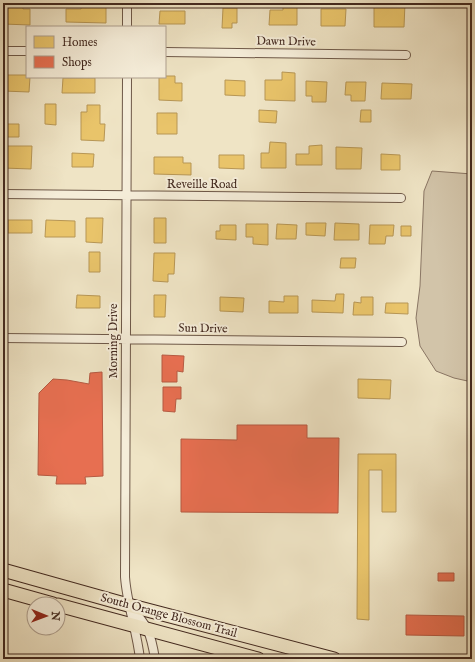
<svg xmlns="http://www.w3.org/2000/svg" width="475" height="662" font-family="'IM FELL English',serif">
<rect width="100%" height="100%" fill="#efe4c5"/>
<filter id="stains"><feTurbulence type="fractalNoise" baseFrequency=".005" numOctaves="4"/><feColorMatrix values="0 0 0 0 .2 0 0 0 0 .09 0 0 0 0 .02 0 0 0 .5 -.17"/></filter>
<radialGradient id="worn" r=".72"><stop offset=".6" stop-color="#630" stop-opacity="0"/><stop offset="1" stop-color="#630" stop-opacity=".3"/></radialGradient>
<path fill="#d2c4a9" stroke="#8a7664" d="M432,171L472,174V382L454,378L436,371L420,346L416,318L420,286L424,191Z"/>
<path fill="#e9c46a" stroke="#b79654" d="M8,3H23V9H30V25L3,24V8L8,9Z
M82,3H106V23L66,22V9H81Z
M283,3H297V25H269L270,10H283Z
M383,3H405L404,27H374V6H383Z
M223,8H237V23H232V28H222Z
M321,9H346L345,26H321Z
M160,11H185V24H159Z
M282,72L295,73V101L265,100V80H282Z
M3,75H27V77H30L29,92L3,91Z
M165,76H175V83H182V101L159,100V77H165Z
M63,78H95V93H62Z
M225,80L245,81V96L225,95Z
M306,81L327,82L326,102H312V96H306Z
M346,82H366L365,101H351V95H345Z
M382,83L412,84L411,99H381Z
M45,104H56V125L45,124Z
M87,105H100V124H105L104,141L81,140V112H87Z
M259,110L277,111L276,123L259,122Z
M361,110H371V122H360Z
M157,113H177V134H157Z
M3,124H19V137H3Z
M270,142L286,143V168H261V153H269Z
M322,145V165H296V154H309V146Z
M3,146H32L31,169L3,168Z
M336,147L362,148L361,169H336Z
M72,153L94,154L93,167H72Z
M381,154L400,155V170H381Z
M219,155H244V169L219,168Z
M154,157H183V163H191V175L154,174Z
M86,218H103L102,243L86,242Z
M154,218H166V243H154Z
M8,220H32V233H8Z
M46,220L75,221V237H45Z
M306,223H326L325,236L306,235Z
M335,223L359,224V240H334Z
M246,224H268V245L253,244V237H246Z
M277,224L297,225L296,239H276Z
M220,225H236V240L216,239V231H220Z
M370,225H394L393,236H386L385,244H369Z
M401,226H411V236H401Z
M89,252H100V272H89Z
M154,253H175L174,274H168V282L153,281Z
M341,258H356L355,268H340Z
M336,294H344L343,313L312,312V300L335,301Z
M77,295L100,296V308H76Z
M154,295H166L165,317H154Z
M284,296H298V313H269V301L284,302Z
M220,297L244,298L243,312L220,311Z
M361,297H373V315H353L354,302L361,303Z
M386,303H408V314L385,313Z
M358,379L391,380L390,399L358,398Z
M358,454H396V512H382V470H369V620L357,619Z"/>
<path fill="#e76f51" stroke="#b65a42" d="M162,355L184,356L183,372L177,371V382H162Z
M102,372L103,476L85,477L86,484H56L57,476L38,475L39,393L53,379L67,380L89,384L90,373Z
M163,387H181V399H176L175,412L163,411Z
M237,425H307V438H339L338,513L181,512V439L237,440Z
M438,573H454V581H438Z
M406,615L464,616V636L406,635Z"/>
<g fill="none" stroke-linecap="round" stroke-linejoin="round">
<g stroke="#6e5848" stroke-width="10">
<path id="street" d="M127,3V27
M3,51H27
M165,52L406,55
M127,77L125,577C127,605 137,631 140,659
M3,194L401,198
M3,338L402,342
M130,607C148,625 151,634 155,659"/>
</g>
<g stroke="#43291f" stroke-width="15">
<path id="primary" d="M3,570L128,605L334,659
M3,590L53,604
M58,605L258,659"/>
</g>
<use href="#street" stroke="#f5edd9" stroke-width="8"/>
<use href="#primary" stroke="#efe4c5" stroke-width="13"/>
</g>
<g text-anchor="middle" stroke-width="4" stroke-linejoin="round" paint-order="stroke">
<g font-size="12" fill="#43291f" stroke="#f5edd9">
<text transform="translate(286 41) rotate(1)" y="4">Dawn Drive</text>
<text x="202" y="188">Reveille Road</text>
<text transform="translate(203 328) rotate(1)" y="4">Sun Drive</text>
<text transform="translate(113 341) rotate(-90)" y="4">Morning Drive</text>
<text transform="translate(169 615) rotate(15)" y="4">South Orange Blossom Trail</text>
</g>
</g>
<rect width="475" height="662" fill="none" stroke="#efe4c5" stroke-width="16"/>
<rect x="4" y="4" width="467" height="654" fill="none" stroke="#43291f" stroke-width="2"/>
<rect x="8" y="8" width="459" height="646" fill="none" stroke="#43291f"/>
<rect x="26" y="26" width="140" height="52" fill="#f5edd9" stroke="#ae9f8f"/>
<rect x="34" y="36" width="20" height="12" fill="#e9c46a" stroke="#ae9f8f"/>
<text x="62" y="46" font-size="12" fill="#43291f">Homes</text>
<rect x="34" y="56" width="20" height="12" fill="#e76f51" stroke="#ae9f8f"/>
<text x="62" y="66" font-size="12" fill="#43291f">Shops</text>
<g transform="translate(46 616) rotate(91)"><circle r="19" fill="#f5edd9" stroke="#ae9f8f"/>
<path d="M0-3L7 15L0 10L-7 15Z" fill="#8f2418"/>
<text y="-6" font-size="11" font-weight="bold" text-anchor="middle" fill="#43291f">N</text>
</g>
<rect width="100%" height="100%" filter="url(#stains)"/>
<rect width="100%" height="100%" fill="url(#worn)"/>
</svg>
